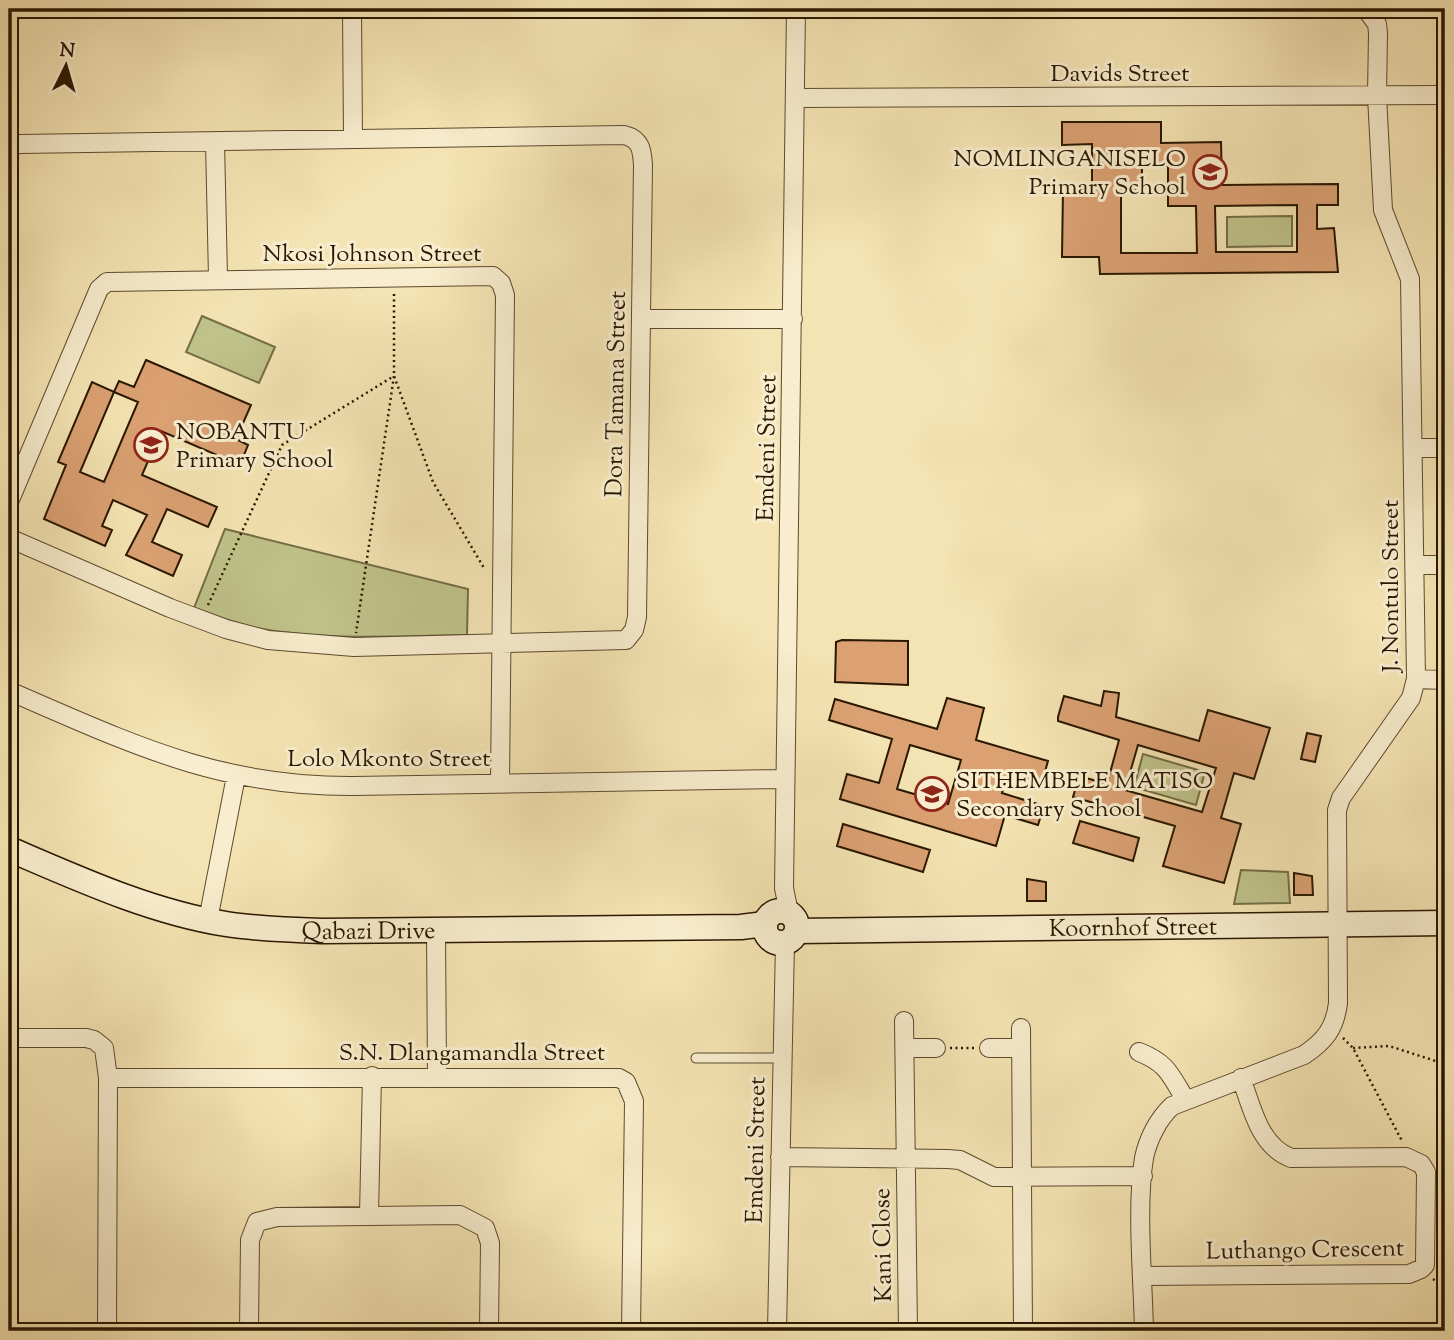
<svg xmlns="http://www.w3.org/2000/svg" width="1454" height="1340" font-family="'Sorts Mill Goudy',serif">
<rect width="100%" height="100%" fill="#f5e4b3"/>
<filter id="stains"><feTurbulence type="fractalNoise" baseFrequency=".00286" numOctaves="4"/><feColorMatrix values="0 0 0 0 .2 0 0 0 0 .09 0 0 0 0 .02 0 0 0 .5 -.17"/></filter>
<radialGradient id="worn" r=".72"><stop offset=".6" stop-color="#630" stop-opacity="0"/><stop offset="1" stop-color="#630" stop-opacity=".3"/></radialGradient>
<path fill="#bfc38a" stroke="#746d45" stroke-width="2" d="M1292,216V246L1227,247V217Z
M202,316L275,347L259,383L186,352Z
M225,529L468,589L467,635C397,636 325,641 256,628C235,624 214,614 194,608Z
M1143,754L1205,772L1196,805L1134,787Z
M1241,870L1288,872L1290,903L1234,904Z"/>
<path fill="#dba173" stroke="#291700" stroke-width="2" fill-rule="evenodd" d="M1062,122H1161V143L1221,142L1222,185L1338,184V205H1317V229L1334,228L1338,272L1100,274L1099,257H1062L1063,188H1092V144L1062,145ZM1142,166H1168V206H1196L1197,253H1121V190H1142ZM1297,205V252H1216L1215,206Z
M146,360L251,405L236,439L248,445L240,465L161,431L142,475L217,507L208,527L167,509L152,542L182,555L173,576L126,555L147,515L113,500L102,526L112,530L105,546L44,519L66,465L58,462L92,382L114,392L119,381L134,387ZM114,392L138,402L104,482L80,472Z
M842,640L908,641V685L835,682L836,642Z
M1104,691L1119,693L1116,717L1199,741L1208,710L1270,728L1254,779L1234,773L1221,818L1241,824L1224,883L1163,866L1175,826L1073,797L1079,776L1107,784L1119,740L1058,721V717L1064,696L1101,706ZM1138,745L1216,768L1202,812L1125,790Z
M947,698L984,708L976,740L1048,761L1042,782L1008,772L1002,793L1044,806L1038,825L1005,815L996,846L840,799L847,774L879,783L892,739L829,720L835,699L937,729ZM910,745L961,760L948,804L897,789Z
M1307,733L1321,736L1315,762L1301,759Z
M1080,821L1139,838L1133,861L1073,843Z
M843,824L930,850L923,872L837,846Z
M1294,873L1312,876L1313,895H1294Z
M1027,879L1046,882V901H1027Z"/>
<g fill="none" stroke-linecap="round" stroke-linejoin="round">
<g stroke="#5c4a2d" stroke-width="11">
<path id="lane" d="M1442,974V924
M696,1058H781"/>
</g>
<g stroke="#5c4a2d" stroke-width="20">
<path id="street" d="M352,9L353,139
M796,98L1445,95
M215,142L218,278
M9,148L19,144L624,135C641,139 642,150 643,165L637,617L634,630L626,640L354,647L268,640L226,629L170,608L9,538
M641,319H793
M1415,448H1445
M9,502L99,289L107,282L493,276L501,283L505,295L500,783
M1416,565H1445
M1416,679L1445,680
M9,691C130,743 218,787 354,786L785,779
M789,913L784,888L796,9
M208,920L236,776
M436,930L437,1075
M904,1021L908,1331
M1021,1028L1023,1331
M9,1038H86L94,1040L104,1048L108,1078L107,1331
M905,1048H936
M989,1048H1021
M1139,1052C1167,1063 1170,1074 1185,1099
M108,1078H619L626,1082L634,1101L631,1331
M780,1157L948,1159L960,1160L994,1177L1143,1176
M369,1215L372,1076
M1143,1276L1409,1274L1421,1269L1425,1265L1426,1172L1421,1164L1406,1157L1291,1158C1259,1146 1252,1107 1241,1078
M249,1331L250,1240L257,1222L277,1217L460,1215L485,1228L490,1243L489,1331
M777,1331L785,943
M1144,1331C1143,1280 1136,1207 1144,1158C1148,1139 1158,1119 1172,1106L1304,1055C1325,1041 1335,1028 1338,1003L1337,810L1341,798L1411,698L1416,679L1410,279L1383,210L1377,96L1378,33L1377,24L1366,9"/>
</g>
<g stroke="#291700" stroke-width="27">
<g id="secondary">
<path id="s1" d="M9,849C79,879 151,912 226,924C258,929 291,930 323,931L741,927L765,924"/>
<circle cx="781" cy="927" r="16"/>
<path id="s2" d="M797,931L1445,923"/>
</g>
</g>
<path stroke="#291700" stroke-width="2.5" stroke-dasharray="2 3.5" stroke-linecap="butt" d="M394,294V376L433,482L484,568
M208,605L282,445L394,376L356,633
M1343,1038L1353,1048L1402,1141
M950,1048H975
M1353,1048L1389,1046L1445,1064
M1445,1171V1170
M1433,1279L1442,1286L1445,1331"/>
<use href="#lane" stroke="#f8edce" stroke-width="9"/>
<use href="#street" stroke="#f8edce" stroke-width="18"/>
<use href="#secondary" stroke="#f8edce" stroke-width="24"/>
</g>
<defs>
<g id="school-ring" transform="scale(1.75)"><circle r="9.5" fill="#f8edce" stroke="#8f2418" stroke-width="1.5"/><path d="M0-5L7-2L0 1L-7-2ZM-4 1L0 2.5L4 1V4Q0 6-4 4Z" fill="#8f2418"/></g>
</defs>
<g fill-rule="evenodd">
<use href="#school-ring" x="1210" y="172"/>
<use href="#school-ring" x="151" y="445"/>
<use href="#school-ring" x="932" y="794"/>
</g>
<g text-anchor="middle" stroke-width="6" stroke-linejoin="round" paint-order="stroke">
<g font-size="24" fill="#291700" stroke="#f8edce">
<text x="1120" y="81">Davids Street</text>
<text x="372" y="261">Nkosi Johnson Street</text>
<text transform="translate(615 394) rotate(-89)" y="8">Dora Tamana Street</text>
<text transform="translate(766 448) rotate(-89)" y="8">Emdeni Street</text>
<text transform="translate(1390 586) rotate(-90)" y="8">J. Nontulo Street</text>
<text x="389" y="766">Lolo Mkonto Street</text>
<text dy="8" stroke="none"><textPath href="#s2" startOffset="336">Koornhof Street</textPath></text>
<text dy="8" stroke="none"><textPath href="#s1" startOffset="373">Qabazi Drive</textPath></text>
<text x="472" y="1060">S.N. Dlangamandla Street</text>
<text transform="translate(755 1150) rotate(-89)" y="8">Emdeni Street</text>
<text transform="translate(882 1245) rotate(-91)" y="8">Kani Close</text>
<text transform="translate(1305 1249) rotate(-1)" y="8">Luthango Crescent</text>
</g>
<g font-size="24" fill="#291700" stroke="#f8edce" text-anchor="start">
<text x="1186" y="166" text-anchor="end">NOMLINGANISELO<tspan x="1186" dy="28">Primary School</tspan></text>
<text x="176" y="439">NOBANTU<tspan x="176" dy="28">Primary School</tspan></text>
<text x="956" y="788">SITHEMBELE MATISO<tspan x="956" dy="28">Secondary School</tspan></text>
</g>
</g>
<rect width="1454" height="1340" fill="none" stroke="#f5e4b3" stroke-width="35"/>
<rect x="10" y="10" width="1433" height="1319" fill="none" stroke="#291700" stroke-width="3.5"/>
<rect x="18" y="18" width="1419" height="1305" fill="none" stroke="#291700" stroke-width="2"/>
<g transform="translate(66 66) rotate(5)" stroke="#f8edce" stroke-width="5" paint-order="stroke">
<path d="M0-5L12 26L0 18L-12 26Z" fill="#291700"/>
<text y="-10" font-size="19" font-weight="bold" text-anchor="middle" fill="#291700">N</text>
</g>
<rect width="100%" height="100%" filter="url(#stains)"/>
<rect width="100%" height="100%" fill="url(#worn)"/>
</svg>
